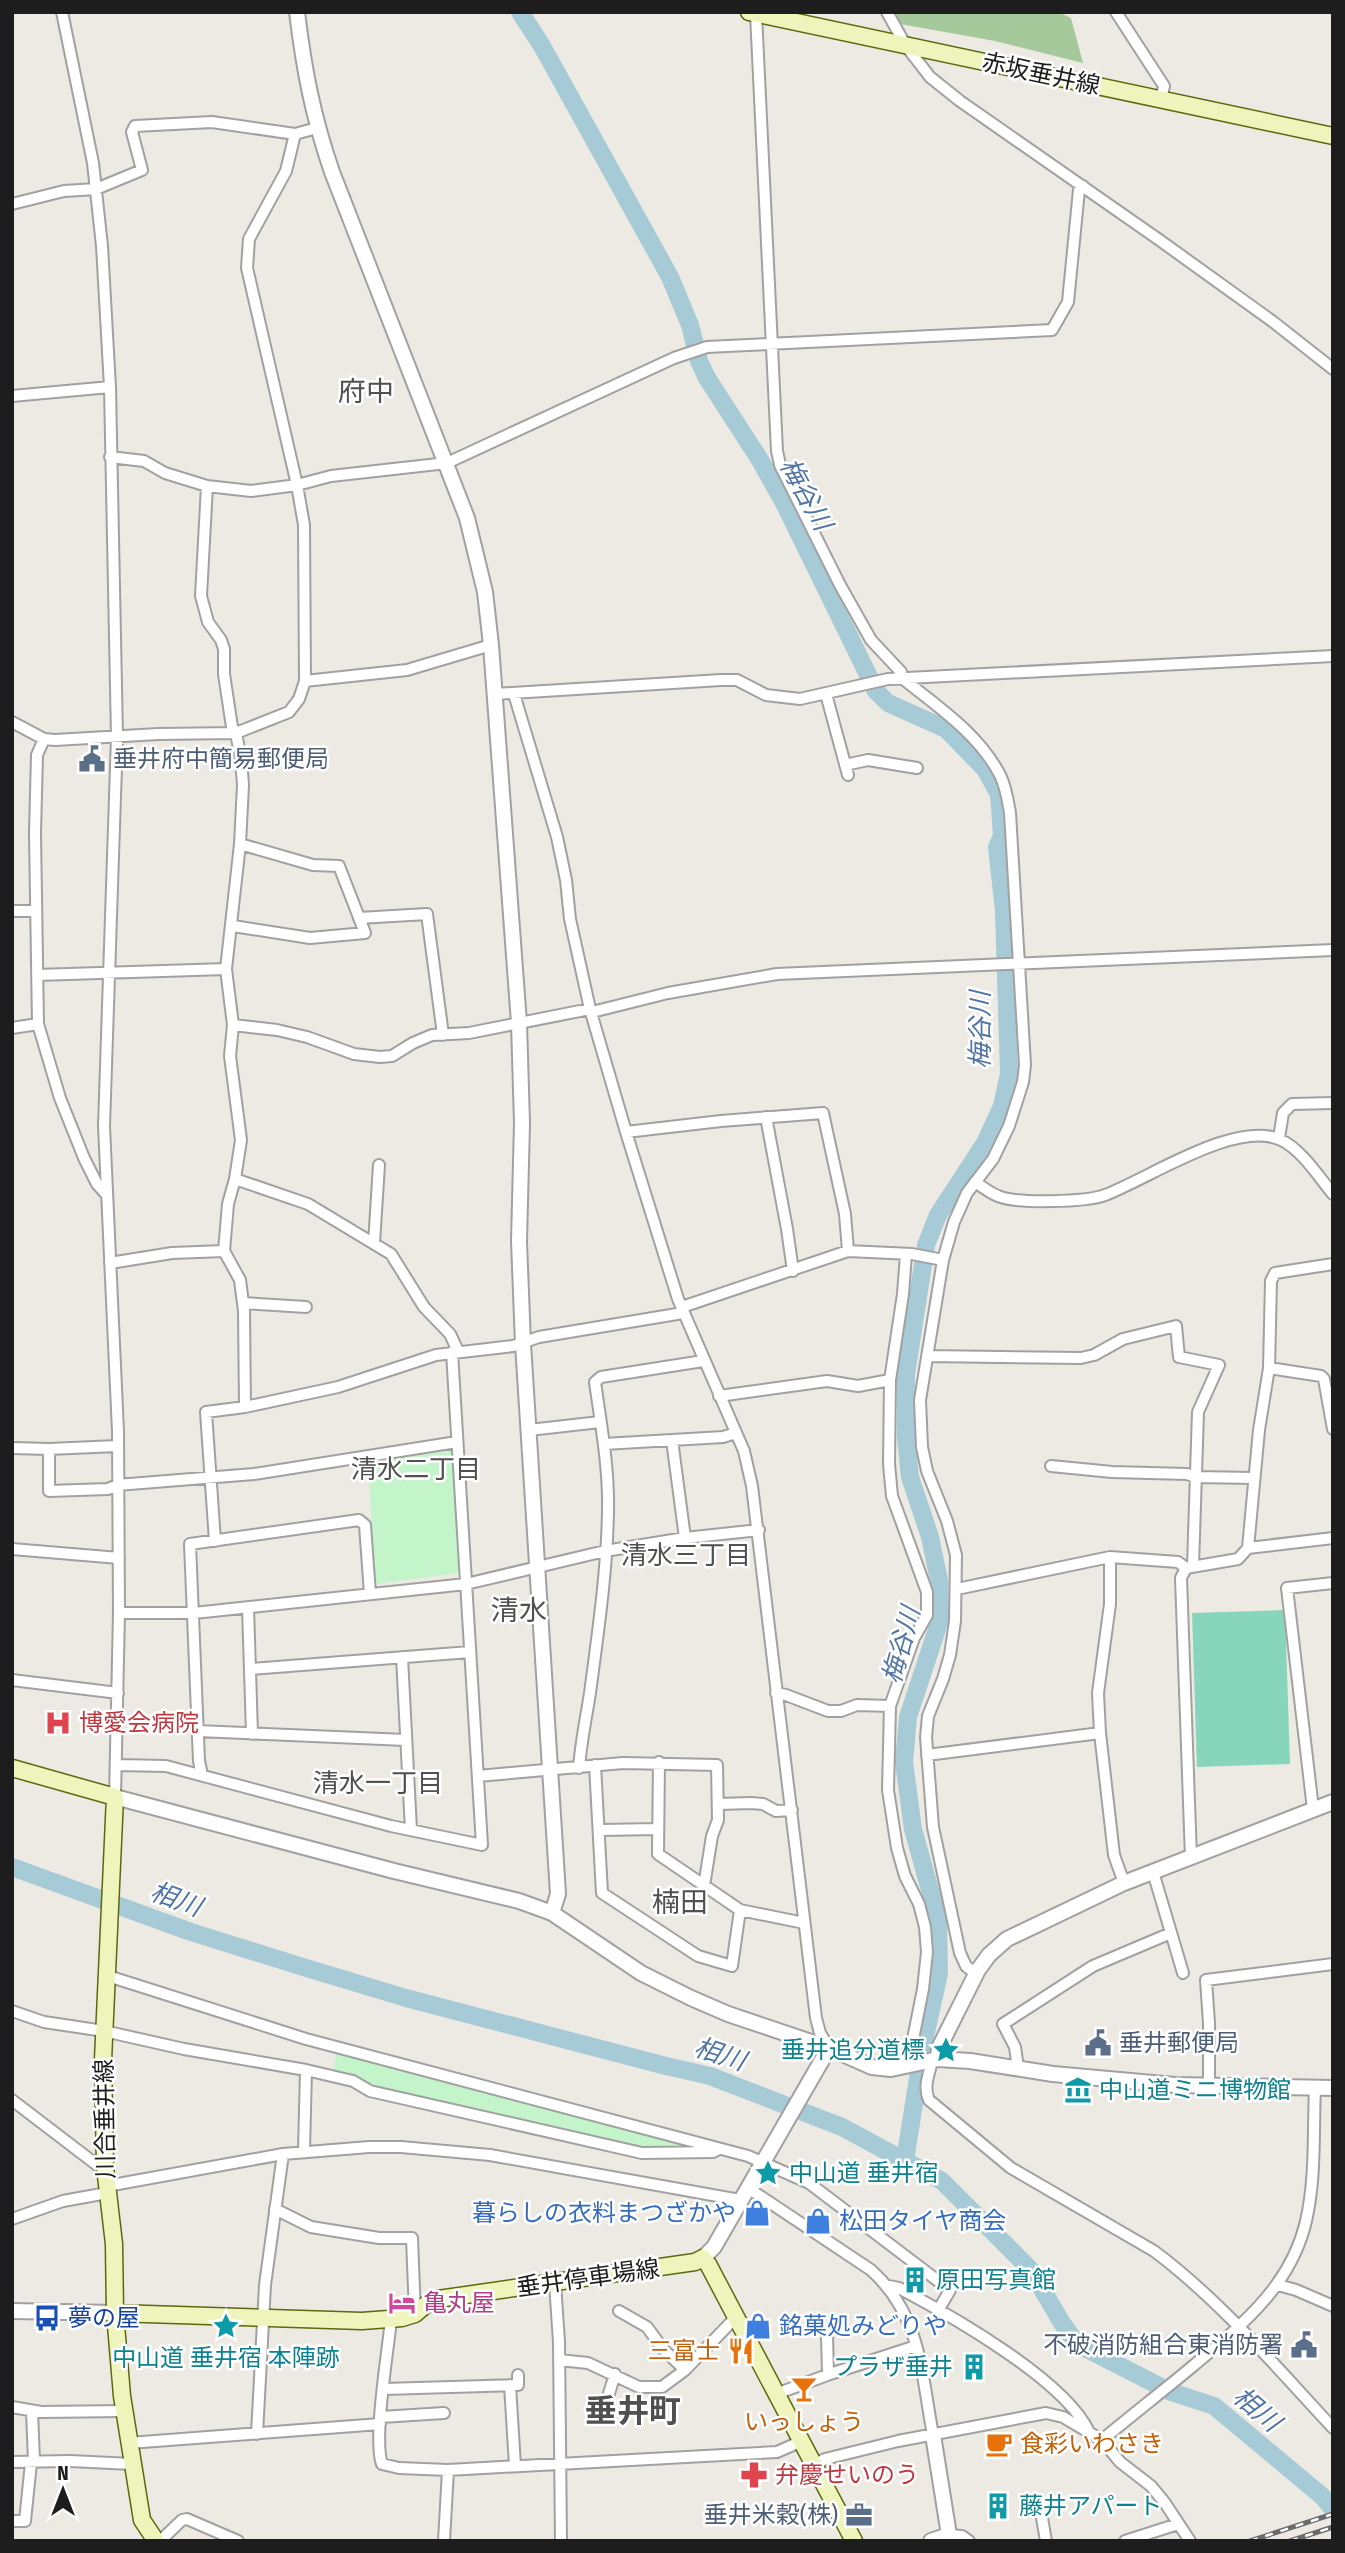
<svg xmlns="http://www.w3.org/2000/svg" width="1345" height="2553" font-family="'Fira Sans Condensed','Noto Sans JP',sans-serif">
<rect width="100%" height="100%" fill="#edeae3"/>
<path fill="#a6c99b" d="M892,12H1058L1071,18L1083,63L995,41L900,24Z"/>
<path fill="#c3f4ca" d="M452,1451L459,1573L375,1584L368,1462Z
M337,2049L710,2148L640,2152L375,2089L333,2073Z"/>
<path fill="#87d6bc" d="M1285,1610L1290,1764L1197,1767L1192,1613Z"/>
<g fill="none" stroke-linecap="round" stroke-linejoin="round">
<path stroke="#a7cad7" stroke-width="18" d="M520,12L542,46L670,277L690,325L699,361L707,378L760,460L784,503L876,691L888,703L946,729L985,769L999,794L1002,836L997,847L1004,911L1009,1074L1002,1106L985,1143L938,1215L926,1245L906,1375V1438L910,1477L930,1537L939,1580L940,1620L908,1717L904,1762L913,1829L938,1919L939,1974L924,2041L905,2160
M12,1867L191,1932L303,1967L406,1998L666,2066L710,2076L842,2127L942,2181L1031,2270L1062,2323L1077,2344L1171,2392L1214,2406L1322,2496L1333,2509"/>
<g stroke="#a1a1a1" stroke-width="14">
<path id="minor" d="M62,12L93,163L102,246L110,387L117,737L104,1126L118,1431L119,1613L115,1797
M887,12L906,46L930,77L960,101L1158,239L1272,321L1333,369
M1116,12L1164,86L1161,100
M756,14L777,451L780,465L840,585L871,640L901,672L902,678C937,706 979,734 1000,775C1006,787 1008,801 1010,813L1025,1065L1023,1082L1009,1126L993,1159L967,1193L954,1222L943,1260L920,1400L922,1447L927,1471L947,1521L956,1555L955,1621L950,1655L943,1679L928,1716L926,1737L933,1827L960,1953L966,1966L976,1974
M12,204L64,191L96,189L142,170L132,132L135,126L212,122L295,134L317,128
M12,396L110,387
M110,457L144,461L165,473L207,486L251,491L297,485L331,476L447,463L674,358L707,347L1052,330L1068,302L1079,190L1083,186
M305,681L407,670L491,645
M495,694L721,680H737L766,695L800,699L888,679L1333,656
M514,694L557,837L566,880L570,919L590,1009L626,1132L678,1299L744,1451L752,1486L816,2018L820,2033L829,2048
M826,694L848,775
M12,722L44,739L55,740L158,734L236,733L289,712L299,699L305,681L304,525L297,485L247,268L249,239L286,171L295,134
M44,739L37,755L35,833L38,1024L60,1098L84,1158L97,1184L106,1194
M845,765L868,760L917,768
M12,911H36
M359,918L427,914L443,1035
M233,926L310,938L365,933L339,866L313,865L240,844
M37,975L226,969
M592,1012L668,993L777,974L1333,950
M233,1025L277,1030L307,1037L354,1054L380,1057L392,1056L413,1043L432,1035L469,1033L590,1009
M12,1028L38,1024
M766,1117L787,1229L793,1271
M626,1132L721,1121L823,1113L845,1214L848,1251
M1279,1138L1283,1113L1292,1104L1333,1103
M235,1179L308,1204L391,1254L424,1307L450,1334L458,1351
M975,1182C983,1187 990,1193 998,1196C1016,1204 1087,1202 1105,1195C1148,1179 1236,1119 1281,1140C1302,1150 1318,1176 1333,1194
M374,1243L379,1165
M224,1251L240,1280L244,1311L245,1407
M110,1263L172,1253L224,1251L228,1204L235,1179L241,1140L230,1056L233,1025L226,969L240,844L243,785L241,759L236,733L232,727L224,674V649L221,640L208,622L201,596L207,486
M243,1303L306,1307
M682,1307L848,1251L912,1254L943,1260
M927,1356L1081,1358L1094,1355L1123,1339L1176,1326L1179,1357L1219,1365L1198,1412L1193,1566
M1269,1368L1321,1376L1324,1379L1333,1429
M719,1396L827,1381L858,1386L890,1380
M529,1430L600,1422
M672,1440L685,1538
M604,1444L723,1437L736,1433
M12,1448L49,1449L117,1446
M49,1449V1491L108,1489L117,1485L254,1474L457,1442
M1051,1466L1112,1472L1187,1474L1195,1477L1254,1478
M215,1541L206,1412L245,1407L338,1387L436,1355L513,1346L539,1337L683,1313
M1248,1548L1333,1538
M12,1549L119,1558
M1110,1557V1604L1098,1693L1100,1733L1114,1855L1124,1883
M957,1589L1110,1557L1178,1562L1186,1568
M248,1607L252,1734
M119,1613H194L466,1584L605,1551L685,1538L759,1530
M402,1657L411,1830
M250,1669L470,1652
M12,1680L118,1693
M776,1693L786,1695L828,1711H841L857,1705L890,1706
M198,1731L406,1740
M927,1755L1100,1733
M659,1762L658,1854L740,1910L804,1923
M117,1765L166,1766L391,1826L482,1845L452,1352
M595,1765L602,1893L698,1956L732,1966L740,1910
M579,1768C581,1741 586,1719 590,1693C598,1633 607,1571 608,1511C609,1468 601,1425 595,1382L601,1377L703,1361
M202,1775L199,1761L190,1544L359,1520L365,1525L370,1594
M478,1776L623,1763L717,1765L718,1820L712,1836L704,1886
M719,1804L751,1803L763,1804L776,1811L792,1810
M1313,1809L1287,1588L1333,1583
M600,1830L658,1829
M1191,1858L1181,1578L1186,1568L1238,1559L1248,1548L1259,1430L1269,1368L1271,1281L1275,1273L1333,1264
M1153,1872L1183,1973
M108,1976L306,2039L748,2156L809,2183L950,2290L939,2309
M12,2011L44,2022L104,2031L184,2049L306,2070L353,2081L370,2091L642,2153L713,2152L719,2149
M932,2061C929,2074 923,2087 929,2100L1011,2168L1154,2251C1221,2301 1276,2367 1333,2428
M902,2068L913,2039L923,1989L927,1952L925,1927L919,1904L905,1876L897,1848L888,1790L890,1706L914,1638L927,1615V1592L892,1496L889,1464L890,1380L903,1294L906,1254
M1018,2068L1015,2047L1003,2024L1093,1966L1171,1933
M1209,2086V2023L1206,1980L1333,1964
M12,2100L97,2165L105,2167
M304,2151L306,2070
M107,2186L283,2154L369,2147H401L490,2155L740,2200
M748,2188L871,2270C921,2315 921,2372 933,2435
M275,2209L311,2227L379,2238H412L415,2314
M12,2219L63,2201L107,2193
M555,2283L559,2342L561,2541
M1278,2285L1296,2290L1333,2306
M889,2286L899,2288C950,2315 1065,2380 1089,2432
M619,2311L647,2327L663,2349L685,2370
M391,2320C388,2350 373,2440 382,2464L399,2468L448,2470L777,2452L802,2441
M827,2335L828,2374
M559,2360L588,2363L639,2387H662L685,2370L736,2317
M510,2385L515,2466
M384,2389L518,2385V2375
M776,2394L830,2374L916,2346
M607,2400L615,2374
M12,2407L41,2412L124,2411
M381,2417L444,2413
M257,2434L265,2285L283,2154
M1102,2440C1132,2415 1163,2391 1193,2366C1242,2325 1291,2286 1306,2221C1316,2178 1313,2131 1315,2087
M129,2443L380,2424
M12,2462L70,2461L132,2464
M814,2465L825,2459L898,2441L1046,2413L1063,2417L1102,2440L1120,2462L1151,2486L1165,2503L1190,2541
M1041,2512L1046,2541
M12,2521H25L31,2463L34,2461L32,2411
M949,2535L962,2536L969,2541
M160,2541L182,2520L187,2519L238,2541
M444,2541L448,2470
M1125,2541L1178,2524"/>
</g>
<g stroke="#a1a1a1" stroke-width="18">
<path id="tertiary" d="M297,12C304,70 313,117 332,172L467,518L485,592L491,645L519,1023L522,1123L519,1241L523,1344L558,1894L552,1913
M115,1797L394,1871L519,1901L552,1913L641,1973L691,1998L728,2014L829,2048L872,2067L891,2069L938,2059L970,2061L1053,2074L1175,2085L1333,2088
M938,2059L939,2048L978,1970L989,1955L1007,1939L1124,1883L1333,1802
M703,2258L714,2247L829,2048
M12,2311L115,2313
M931,2541L949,2535L933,2435"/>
</g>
<g stroke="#5b6a0e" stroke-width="19">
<path id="secondary" d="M749,12L1333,136
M12,1768L115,1797L103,2060L105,2167L114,2244L115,2313L122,2396L142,2520L156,2541
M115,2313L362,2321L402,2318L415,2314L428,2303L438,2299L674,2265L695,2262L703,2258L708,2264L854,2541"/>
</g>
<use href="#minor" stroke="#fff" stroke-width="10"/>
<use href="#tertiary" stroke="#fff" stroke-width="14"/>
<use href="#secondary" stroke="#eef4bb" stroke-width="16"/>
<g stroke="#6b6b6b" stroke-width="5">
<path id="rail" d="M1250,2541L1333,2514
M1290,2541L1333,2527"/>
</g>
<use href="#rail" stroke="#fff" stroke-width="2.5" stroke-dasharray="8" stroke-linecap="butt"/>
</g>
<defs>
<g id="civic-bare" transform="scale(2.1)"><path d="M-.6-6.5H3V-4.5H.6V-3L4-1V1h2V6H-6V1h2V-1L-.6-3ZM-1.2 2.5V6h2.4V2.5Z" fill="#5c6f8a" stroke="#fff" stroke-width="2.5" paint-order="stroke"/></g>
<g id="hospital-bare" transform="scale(2.1)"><path d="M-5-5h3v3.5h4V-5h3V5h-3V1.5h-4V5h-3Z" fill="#e0444e" stroke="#fff" stroke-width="2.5" paint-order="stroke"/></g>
<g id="sight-bare" transform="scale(2.1)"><path d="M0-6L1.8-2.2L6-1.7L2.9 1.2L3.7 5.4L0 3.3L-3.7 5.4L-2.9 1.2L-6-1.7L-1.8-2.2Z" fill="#0f9aa8" stroke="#fff" stroke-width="2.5" paint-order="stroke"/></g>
<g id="museum-bare" transform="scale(2.1)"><path d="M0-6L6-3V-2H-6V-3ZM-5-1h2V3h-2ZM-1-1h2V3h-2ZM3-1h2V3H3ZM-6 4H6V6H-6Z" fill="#0f9aa8" stroke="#fff" stroke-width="2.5" paint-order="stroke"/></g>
<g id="shop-bare" transform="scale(2.1)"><path d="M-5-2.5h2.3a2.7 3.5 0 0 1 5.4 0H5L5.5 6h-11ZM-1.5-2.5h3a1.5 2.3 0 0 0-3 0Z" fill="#3f7fe0" stroke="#fff" stroke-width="2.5" paint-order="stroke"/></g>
<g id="building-bare" transform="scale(2.1)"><path d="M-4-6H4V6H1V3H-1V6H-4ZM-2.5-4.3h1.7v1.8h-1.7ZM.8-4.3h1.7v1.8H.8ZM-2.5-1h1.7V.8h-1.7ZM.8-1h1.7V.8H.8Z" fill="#0f9aa8" stroke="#fff" stroke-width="2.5" paint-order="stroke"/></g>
<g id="hotel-bare" transform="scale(2.1)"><path d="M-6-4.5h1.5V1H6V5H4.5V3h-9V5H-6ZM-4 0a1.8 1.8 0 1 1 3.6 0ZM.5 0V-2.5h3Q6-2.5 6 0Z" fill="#d1479c" stroke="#fff" stroke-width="2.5" paint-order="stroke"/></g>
<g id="bus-bare" transform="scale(2.1)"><path d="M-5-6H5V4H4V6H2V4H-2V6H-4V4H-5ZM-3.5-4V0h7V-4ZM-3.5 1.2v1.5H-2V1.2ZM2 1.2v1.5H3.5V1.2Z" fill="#1a4fb4" stroke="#fff" stroke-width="2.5" paint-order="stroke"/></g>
<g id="restaurant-bare" transform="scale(2.1)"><path d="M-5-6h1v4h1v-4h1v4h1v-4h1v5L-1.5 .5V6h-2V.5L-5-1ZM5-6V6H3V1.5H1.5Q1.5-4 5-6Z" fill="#e8710a" stroke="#fff" stroke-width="2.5" paint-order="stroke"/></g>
<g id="bar-bare" transform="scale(2.1)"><path d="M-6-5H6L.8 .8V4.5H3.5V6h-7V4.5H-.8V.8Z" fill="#e8710a" stroke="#fff" stroke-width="2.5" paint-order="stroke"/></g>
<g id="cafe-bare" transform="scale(2.1)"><path d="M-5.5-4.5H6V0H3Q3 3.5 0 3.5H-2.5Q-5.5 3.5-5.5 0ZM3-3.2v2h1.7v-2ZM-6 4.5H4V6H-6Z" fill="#e8710a" stroke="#fff" stroke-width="2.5" paint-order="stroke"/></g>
<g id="pharmacy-bare" transform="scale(2.1)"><path d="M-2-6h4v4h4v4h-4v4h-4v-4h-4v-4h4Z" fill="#e0444e" stroke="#fff" stroke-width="2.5" paint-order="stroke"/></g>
<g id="office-bare" transform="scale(2.1)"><path d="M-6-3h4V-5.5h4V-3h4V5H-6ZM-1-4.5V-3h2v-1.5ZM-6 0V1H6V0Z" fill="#5c6f8a" stroke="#fff" stroke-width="2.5" paint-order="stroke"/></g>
</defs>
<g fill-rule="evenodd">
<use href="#civic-bare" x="92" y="759"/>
<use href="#hospital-bare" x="58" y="1723"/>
<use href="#civic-bare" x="1098" y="2043"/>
<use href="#sight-bare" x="946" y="2050"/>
<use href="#museum-bare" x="1078" y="2090"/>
<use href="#sight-bare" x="768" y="2173"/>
<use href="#shop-bare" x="757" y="2213"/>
<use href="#shop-bare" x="818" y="2221"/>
<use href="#building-bare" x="915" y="2280"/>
<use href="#hotel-bare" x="402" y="2303"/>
<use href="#bus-bare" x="47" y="2318"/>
<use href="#sight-bare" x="226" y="2326"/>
<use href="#shop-bare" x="758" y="2326"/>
<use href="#civic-bare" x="1304" y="2345"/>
<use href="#restaurant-bare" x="741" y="2351"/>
<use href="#building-bare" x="974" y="2367"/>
<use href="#bar-bare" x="804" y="2389"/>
<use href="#cafe-bare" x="999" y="2444"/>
<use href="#pharmacy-bare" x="754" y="2475"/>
<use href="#building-bare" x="998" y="2506"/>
<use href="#office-bare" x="859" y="2515"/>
</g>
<g text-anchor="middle" stroke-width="5" stroke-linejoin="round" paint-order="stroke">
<g font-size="24" fill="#1d1d1d" stroke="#fff">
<text transform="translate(1041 74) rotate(12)" y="8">赤坂垂井線</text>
<text transform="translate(105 2119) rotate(-91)" y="8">川合垂井線</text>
<text transform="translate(588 2278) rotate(-8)" y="8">垂井停車場線</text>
</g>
<g font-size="24" fill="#4e5e75" stroke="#fff" text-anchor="start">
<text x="113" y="767">垂井府中簡易郵便局</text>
<text x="1119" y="2051">垂井郵便局</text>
<text x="1283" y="2353" text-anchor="end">不破消防組合東消防署</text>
<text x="838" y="2523" text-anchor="end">垂井米穀(株)</text>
</g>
<g font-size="24" fill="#be3a42" stroke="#fff" text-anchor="start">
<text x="79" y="1731">博愛会病院</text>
<text x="775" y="2483">弁慶せいのう</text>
</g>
<g font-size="24" fill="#0d838f" stroke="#fff" text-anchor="start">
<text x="925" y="2058" text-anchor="end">垂井追分道標</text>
<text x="1099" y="2098">中山道ミニ博物館</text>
<text x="789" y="2181">中山道 垂井宿</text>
<text x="936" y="2288">原田写真館</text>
<text x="226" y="2366" text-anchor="middle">中山道 垂井宿 本陣跡</text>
<text x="953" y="2375" text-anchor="end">プラザ垂井</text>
<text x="1019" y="2514">藤井アパート</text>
</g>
<g font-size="24" fill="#366cbe" stroke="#fff" text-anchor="start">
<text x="736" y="2221" text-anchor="end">暮らしの衣料まつざかや</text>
<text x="839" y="2229">松田タイヤ商会</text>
<text x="779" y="2334">銘菓処みどりや</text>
</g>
<g font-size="24" fill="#b23c85" stroke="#fff" text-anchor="start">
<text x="423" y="2311">亀丸屋</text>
</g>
<g font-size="24" fill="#164399" stroke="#fff" text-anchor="start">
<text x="68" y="2326">夢の屋</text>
</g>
<g font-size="24" fill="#c56008" stroke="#fff" text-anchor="end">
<text x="720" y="2359">三富士</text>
<text x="804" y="2430" text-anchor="middle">いっしょう</text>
<text x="1020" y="2452" text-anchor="start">食彩いわさき</text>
</g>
<g font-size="26" font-style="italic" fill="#5276a4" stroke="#fff">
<text transform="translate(806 494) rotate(61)" y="9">梅谷川</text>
<text transform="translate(980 1030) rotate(-90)" y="9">梅谷川</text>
<text transform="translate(901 1645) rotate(-75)" y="9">梅谷川</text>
<text transform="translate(176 1899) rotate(20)" y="9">相川</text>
<text transform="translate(720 2054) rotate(18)" y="9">相川</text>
<text transform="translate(1257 2409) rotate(40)" y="9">相川</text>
</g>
<g font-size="26" fill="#505050" stroke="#fff">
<text x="416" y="1478">清水二丁目</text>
<text x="686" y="1564">清水三丁目</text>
<text x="378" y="1792">清水一丁目</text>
</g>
<g font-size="28" fill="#505050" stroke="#fff">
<text x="366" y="401">府中</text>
<text x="519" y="1620">清水</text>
<text x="680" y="1912">楠田</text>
</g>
<g font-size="32" font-weight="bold" fill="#505050" stroke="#fff">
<text x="633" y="2422">垂井町</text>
</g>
</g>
<rect width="1345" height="2553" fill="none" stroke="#1d1d1d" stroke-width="28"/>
<g transform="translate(63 2490)" stroke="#ffffff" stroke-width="5" paint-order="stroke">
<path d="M0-5L12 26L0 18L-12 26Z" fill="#1d1d1d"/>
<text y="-10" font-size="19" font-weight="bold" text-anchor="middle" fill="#1d1d1d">N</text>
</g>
</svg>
